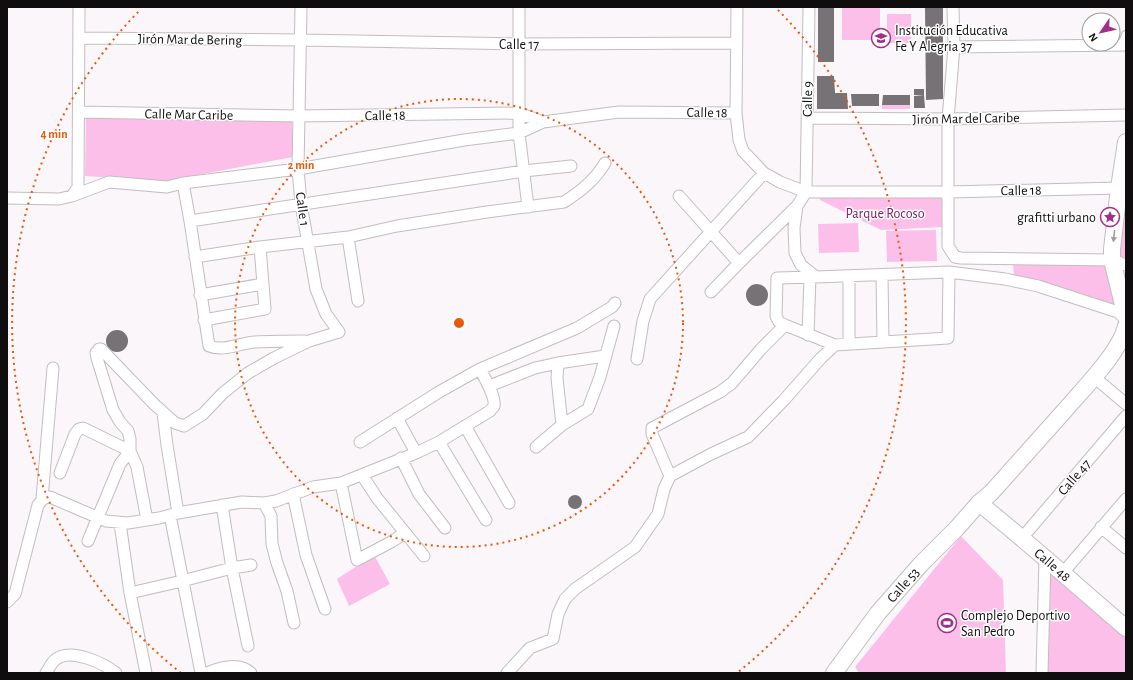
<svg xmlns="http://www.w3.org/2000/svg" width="1133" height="680" font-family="'Alegreya Sans',sans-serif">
<rect width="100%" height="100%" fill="#fbf6f9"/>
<path fill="#fcbfea" d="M842,7H880V40H842Z
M887,14H911V43H887Z
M882,105H910V109H882Z
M86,118L292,120L293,157L166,181L85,176Z
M1126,159V263L1114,259Z
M944,194L943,227L881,230L820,200V196Z
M858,223L859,252L819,253L818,224Z
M936,230L937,261L887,262L886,231Z
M1110,264L1122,310L1014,276L1013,265Z
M961,536L1003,580L1006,673H859L855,667Z
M374,555L390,584L349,606L337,579Z
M1049,567L1126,636V673H1047Z"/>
<path fill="#767275" d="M818,7H834V62H818Z
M925,7H943V99L926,100Z
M817,76H834L835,93H847L848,109H817Z
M914,89H924V95H914Z
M851,94H879V106H852Z
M883,95H910V105H882Z
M924,95L925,108H914V96Z
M746 295a11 11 0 1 1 22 0a11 11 0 1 1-22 0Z
M106 341a11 11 0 1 1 22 0a11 11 0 1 1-22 0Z
M568 502a7 7 0 1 1 14 0a7 7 0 1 1-14 0Z"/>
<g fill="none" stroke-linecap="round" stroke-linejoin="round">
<g stroke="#c2bdc0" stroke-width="8">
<path id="lane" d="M1121,45L1125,34"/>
</g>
<g stroke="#c2bdc0" stroke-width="13">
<path id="street" d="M519,7V133L528,207
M809,7L806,192L797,206L794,228L795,253L801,265L816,277L949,272L1005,279L1038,286L1118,312L1126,320
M953,7L954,47L948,119V246L955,257L961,258L1112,260L1126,265
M79,38L301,40L519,44L736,43
M954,47L1126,45
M79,112L299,116L519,113L543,122L619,112L736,113L739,140L743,151L764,173L780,182L806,192H948L1119,188
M736,113L737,7
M807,118L948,119L1126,115
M183,183L190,221L209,346C224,352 239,343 255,342C272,341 288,341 305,341
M72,196L78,187L79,7
M679,196L739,263
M7,198L59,199L72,196L109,182L167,187L183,183L298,169L464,140L519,133L543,122
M190,221L524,171L571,166
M348,237L358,301
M195,257L260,247L348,237L397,226L487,212L564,202C581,191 595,180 605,163
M882,275L883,342
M711,292L739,263L797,206
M200,295L263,284
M204,320L265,309L260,247
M808,335L810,277
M849,344V276
M835,345L948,338L949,272
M637,359L643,321L650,299L764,173
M558,363L557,378L562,425
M1094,377L1126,404
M489,386L535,368L558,363L605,356
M163,413L167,445L178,513
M397,418L416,453
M465,426L509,503
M360,442L439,392L480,369L577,328L612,307L615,303
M439,442L486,520
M536,447L562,425L588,409L600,377L614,326
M401,458L419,494L445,528
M60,473L75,434L79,429L83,428L130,451L120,464L88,541
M362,475L377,498L424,556
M670,476L652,434V428L720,392L732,383L761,349L785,325
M341,483L357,560L391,542L405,533
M293,494L306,555L325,609
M42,499L53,368
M264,503L271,516L272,544L277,563L287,591L294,623
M222,505L232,568L248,646
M170,515L201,673
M147,520L137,467L130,451V439L128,431L120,422L113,410L97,358L96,353L99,349H101L154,404L175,423L184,426L203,414L223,393L248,373L274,358L309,341L339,332L326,314L316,289L301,204L298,169L301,7
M120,523L130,593L146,673
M1101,527L1126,548
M1022,538L1126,416
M1062,574L1126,499
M130,593L182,581L232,568L251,565
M7,602L15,594L38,505L44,498L50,497L106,521L128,523L159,518L178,513L242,502L264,503L276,501L313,487L341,483L416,453L439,442L490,411C491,409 493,408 494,406C496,397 484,377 480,369
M46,673C49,669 51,663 55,660C70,647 103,663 116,673
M207,673C221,667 239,662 251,673
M507,673L530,648L553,639L558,614L565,599L575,589L635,547L658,514L664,489L670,476L711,454L748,437L784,400L821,358L835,345L785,325L779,322L776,316L777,278L816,277
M1042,673L1045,558"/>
</g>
<g stroke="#c2bdc0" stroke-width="18">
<g id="secondary">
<path d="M1126,142L1119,188L1112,249V260L1126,317"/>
<path id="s1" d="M979,503C1029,543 1077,586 1126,628"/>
<path id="s2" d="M834,673L878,613L921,564L957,528L979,503L991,493C1016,465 1041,437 1066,409C1084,388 1120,352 1126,326"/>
</g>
</g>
<use href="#lane" stroke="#fff" stroke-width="5.5"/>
<use href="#street" stroke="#fff" stroke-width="11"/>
<use href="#secondary" stroke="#fff" stroke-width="16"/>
</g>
<defs><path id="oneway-solid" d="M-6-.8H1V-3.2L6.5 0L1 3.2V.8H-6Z"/></defs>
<use fill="#9f9e9f" href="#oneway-solid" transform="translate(1114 236) rotate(96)"/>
<g fill="none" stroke="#e8590c" stroke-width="2" stroke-dasharray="2 4">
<circle cx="459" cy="323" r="224"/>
<path d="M181 673A447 447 0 0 1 140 10M778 10A447 447 0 0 1 737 673"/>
</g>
<defs>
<g id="school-ring" transform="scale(1)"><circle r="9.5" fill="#fff" stroke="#a22f8a" stroke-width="1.5"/><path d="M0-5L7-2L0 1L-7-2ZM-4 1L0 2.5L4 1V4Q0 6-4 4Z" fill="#a22f8a"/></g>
<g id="sight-ring" transform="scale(1)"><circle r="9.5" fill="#fff" stroke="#a22f8a" stroke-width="1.5"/><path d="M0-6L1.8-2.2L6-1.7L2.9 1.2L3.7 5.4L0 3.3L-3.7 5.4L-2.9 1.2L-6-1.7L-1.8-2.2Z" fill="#a22f8a"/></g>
<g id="stadium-ring" transform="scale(1)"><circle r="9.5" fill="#fff" stroke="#a22f8a" stroke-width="1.5"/><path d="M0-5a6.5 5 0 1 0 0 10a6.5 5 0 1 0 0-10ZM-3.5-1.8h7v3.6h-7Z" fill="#a22f8a"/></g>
</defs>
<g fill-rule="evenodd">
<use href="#school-ring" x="881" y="38"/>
<use href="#sight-ring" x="1110" y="217"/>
<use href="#stadium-ring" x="947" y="623"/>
</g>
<g text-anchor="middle" stroke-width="3" stroke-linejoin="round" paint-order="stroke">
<g font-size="14" fill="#0f0d0e" stroke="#fff" text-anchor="start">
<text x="895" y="35">Institución Educativa<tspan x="895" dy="16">Fe Y Alegria 37</tspan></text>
<text x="1096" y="222" text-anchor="end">grafitti urbano</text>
<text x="961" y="620">Complejo Deportivo<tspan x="961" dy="16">San Pedro</tspan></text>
</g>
<g font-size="14" fill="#0f0d0e" stroke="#fff">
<text transform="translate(190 39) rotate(1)" y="5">Jirón Mar de Bering</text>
<text x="519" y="49">Calle 17</text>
<text transform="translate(807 99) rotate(-89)" y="5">Calle 9</text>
<text transform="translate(707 112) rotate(1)" y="5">Calle 18</text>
<text transform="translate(189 114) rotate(1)" y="5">Calle Mar Caribe</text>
<text transform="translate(385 115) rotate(-1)" y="5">Calle 18</text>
<text transform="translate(966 118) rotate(-1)" y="5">Jirón Mar del Caribe</text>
<text transform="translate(1021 190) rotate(-1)" y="5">Calle 18</text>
<text transform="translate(303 209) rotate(82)" y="5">Calle 1</text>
<text transform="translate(1074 477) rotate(-49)" y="5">Calle 47</text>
<text dy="5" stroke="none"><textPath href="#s1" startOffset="96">Calle 48</textPath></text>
<text dy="5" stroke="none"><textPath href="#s2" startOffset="112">Calle 53</textPath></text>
</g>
<g font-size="14" fill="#782066" stroke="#fff">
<text x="885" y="218">Parque Rocoso</text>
</g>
</g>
<circle cx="459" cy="323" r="6" fill="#e8590c" stroke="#fff" stroke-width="2"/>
<g font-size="12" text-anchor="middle" font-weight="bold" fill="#e8590c" stroke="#fff" stroke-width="3" stroke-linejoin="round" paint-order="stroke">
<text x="54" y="138">4 min</text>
<text x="301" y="169">2 min</text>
</g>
<rect width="1133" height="680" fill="none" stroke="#0f0d0e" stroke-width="16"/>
<g transform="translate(1101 32) rotate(236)"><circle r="19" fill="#ffffff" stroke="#9f9e9f"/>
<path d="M0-3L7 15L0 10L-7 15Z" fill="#a22f8a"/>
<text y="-6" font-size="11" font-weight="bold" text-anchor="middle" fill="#0f0d0e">N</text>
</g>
</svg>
